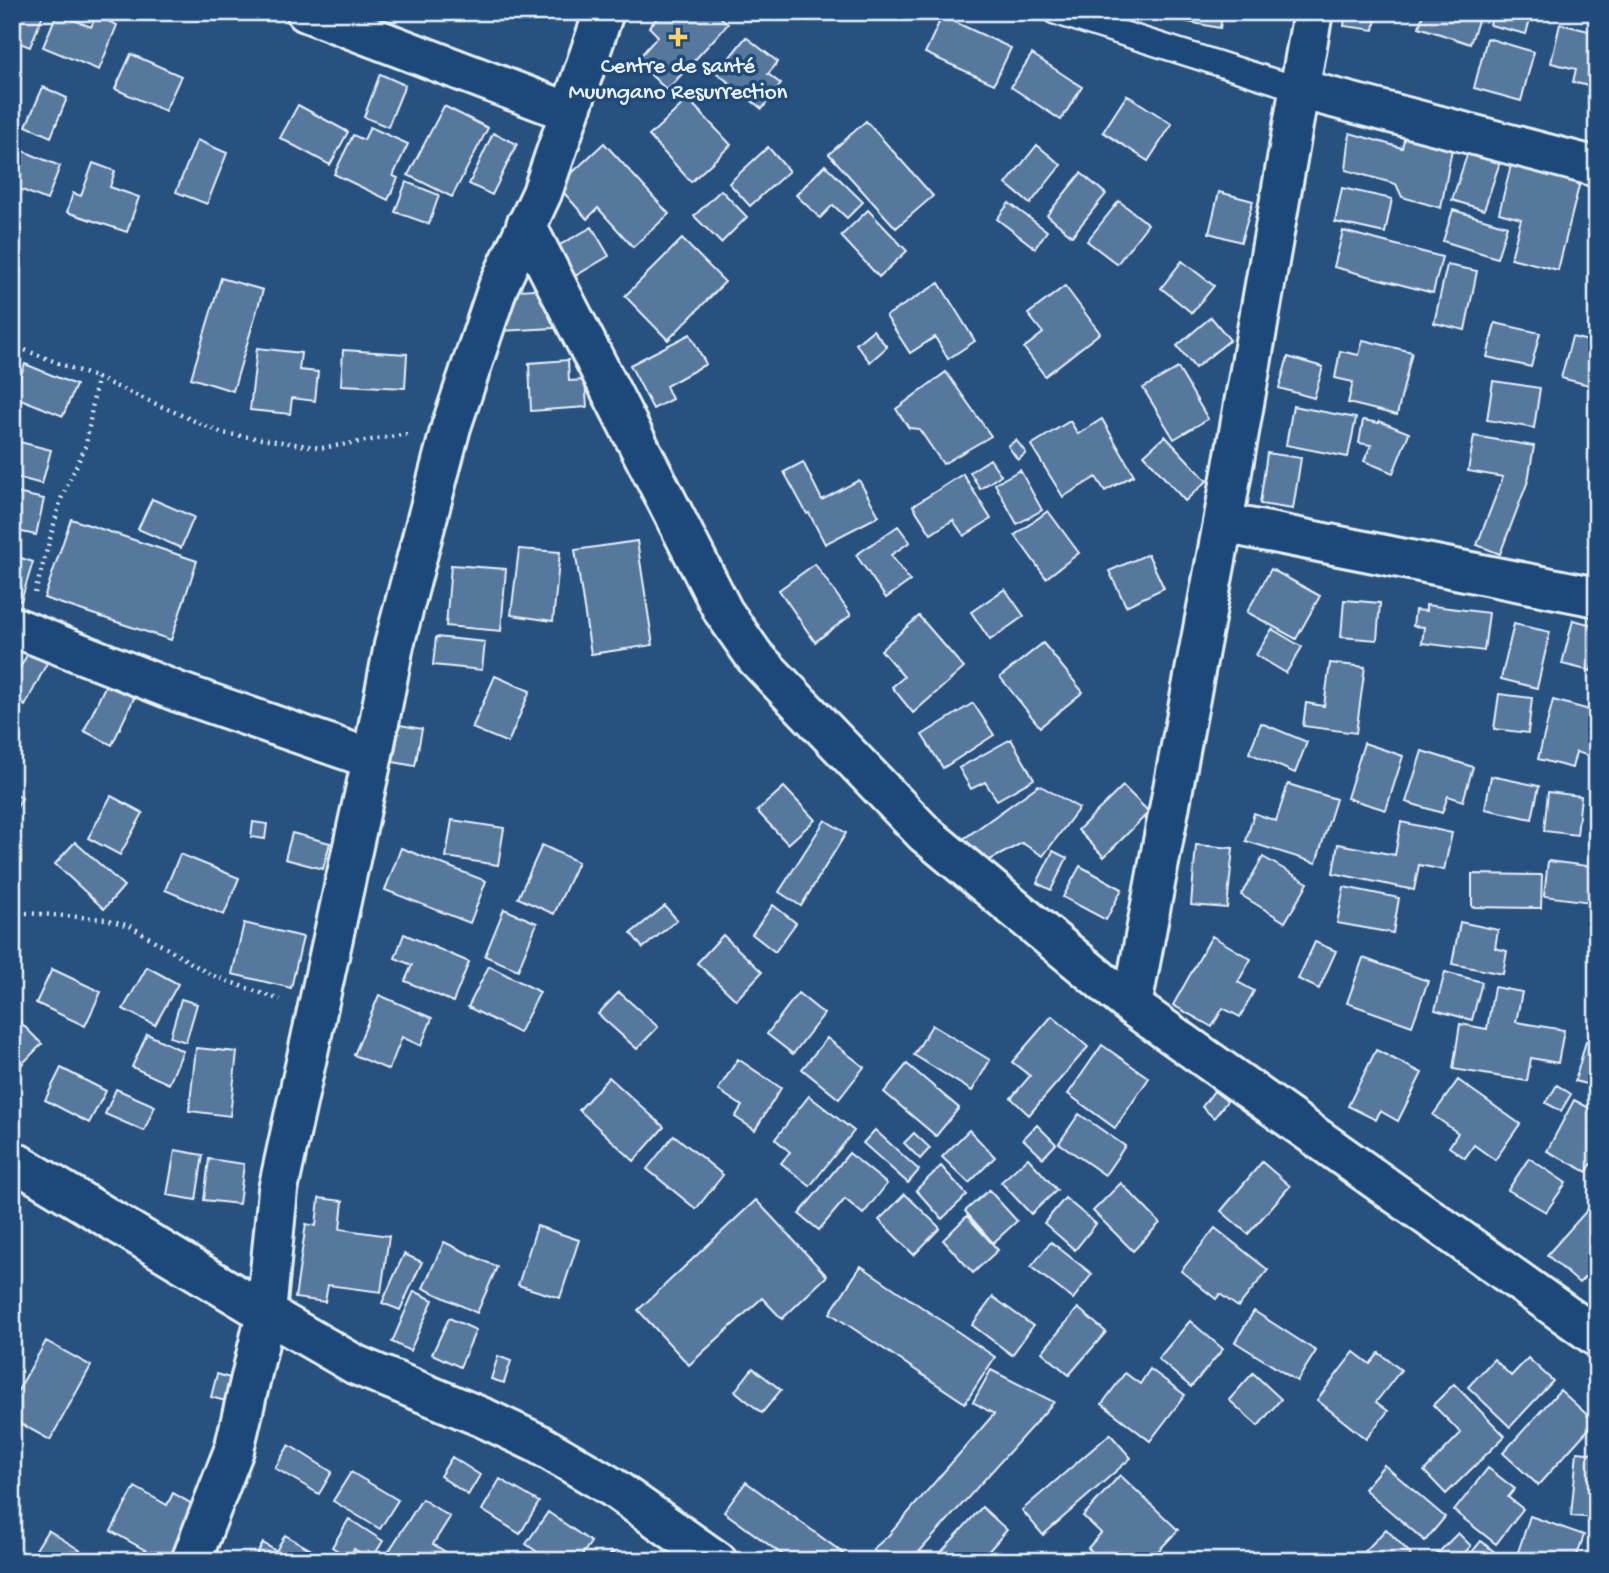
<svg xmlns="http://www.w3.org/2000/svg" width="1609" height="1573" font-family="'Gochi Hand',sans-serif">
<rect width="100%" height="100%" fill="#27517f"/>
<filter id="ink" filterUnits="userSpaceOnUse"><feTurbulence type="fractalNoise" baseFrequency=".0143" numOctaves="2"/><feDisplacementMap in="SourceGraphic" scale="14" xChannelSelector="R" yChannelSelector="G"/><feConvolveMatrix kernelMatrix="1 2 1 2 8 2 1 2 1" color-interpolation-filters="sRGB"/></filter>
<g filter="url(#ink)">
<path fill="#57789d" stroke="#e8f1f8" stroke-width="2" d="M12,12H44L30,47L12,40Z
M663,12H677L681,16L684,12H715L728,24L667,90L636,61L658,36L649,27Z
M1174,12H1223L1220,28L1172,19Z
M1346,12H1377L1374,30L1344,26Z
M1424,12H1481L1470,44L1419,27Z
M1493,12H1532L1526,34L1490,25Z
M57,13L91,27L96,16L117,25L99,70L43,47Z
M942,16L1011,48L994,84L925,53Z
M1560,24L1597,33V80L1595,88L1573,82L1576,69L1551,63Z
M746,37L778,62L768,74L781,84L762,109L717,73Z
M1487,38L1534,52L1521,101L1474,88Z
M131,54L181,76L165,111L115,89Z
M1032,54L1082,87L1061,120L1011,87Z
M380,74L405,85L388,127L364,117Z
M43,87L67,98L51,137L26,126Z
M1127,95L1172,124L1148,161L1103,132Z
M688,99L731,145L691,182L649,136Z
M298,105L348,132L330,165L280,138Z
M444,106L488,128L452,197L408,175Z
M866,121L933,196L896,228L829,154Z
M370,127L408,144L393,176L398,178L388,200L334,174L353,135L364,140Z
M1406,131L1454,138L1441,208L1402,197L1396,184L1346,170L1350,133L1402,148Z
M493,133L517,144L492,195L469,184Z
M197,140L227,153L207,204L176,192Z
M604,143L669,214L633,247L598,208L587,219L558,186Z
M1037,145L1061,165L1030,204L1006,184Z
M1470,146L1502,156L1484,210L1452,200Z
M768,147L789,171L750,206L729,183Z
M23,151L60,166L47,200L12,186V179Z
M93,163L115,171L110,187L139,197L127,232L67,212L73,193L81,196Z
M825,165L863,202L847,218L833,205L820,218L796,195Z
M1511,165L1580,182L1558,270L1511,258L1521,219L1499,213Z
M1081,173L1106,194L1072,236L1047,215Z
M406,182L439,195L429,224L395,212Z
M1342,188L1392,199L1385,233L1335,222Z
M721,190L747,217L721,243L694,216Z
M1219,192L1253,201L1241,242L1209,233Z
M1119,201L1148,224L1117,264L1087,241Z
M1009,203L1047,231L1035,248L997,219Z
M868,210L907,251L879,277L841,236Z
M1453,210L1507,226L1497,258L1443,241Z
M592,227L609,256L575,276L558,246Z
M1343,231L1442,257L1433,293L1334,267Z
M682,239L725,282L668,340L625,296Z
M1182,261L1214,286L1192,313L1161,288Z
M12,262L20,266L12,281Z
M1447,265L1477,271L1465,330L1434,323Z
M221,278L263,290L233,391L191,378Z
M939,283L975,341L948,359L935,337L910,353L886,316Z
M1065,286L1100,333L1045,376L1024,348L1043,333L1028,314Z
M552,288L554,328L501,331L499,291Z
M1211,317L1230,340L1195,368L1177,346Z
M1495,323L1540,333L1531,367L1487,357Z
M873,330L887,347L870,362L856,344Z
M690,334L706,364L666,386L672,399L653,409L630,365Z
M1572,337L1597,343V387L1561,378Z
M1363,340L1412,352L1397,415L1348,403L1353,382L1335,378L1340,351L1359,355Z
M257,348L301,353L299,370L318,372L315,401L292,398L290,414L250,410Z
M343,350L407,354L405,388L341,385Z
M1288,357L1323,367L1314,398L1279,388Z
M568,360L569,381L585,380L587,407L531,411L529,363Z
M25,364L76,385L63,416L13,396Z
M1178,368L1208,419L1174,439L1143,388Z
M946,372L991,436L943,464L919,429L909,428L896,409Z
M1493,381L1540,388L1534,428L1487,420Z
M1293,406L1356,418L1348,457L1286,445Z
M1595,406H1597V442L1590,441Z
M1102,419L1134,475L1105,491L1096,477L1063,497L1031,445L1070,421L1078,434Z
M1363,420L1379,423V421L1409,433L1393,473L1364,461L1371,445L1359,443Z
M1165,436L1207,481L1185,501L1144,455Z
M1474,436L1534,446L1528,481L1500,554L1477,545L1503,477L1468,471Z
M12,440L51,450L42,484L12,476Z
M1016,440L1026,453L1018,460L1008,446Z
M1267,453L1301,458L1293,509L1260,504Z
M990,459L1001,475L980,489L970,472Z
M803,462L822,500L859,480L879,516L825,544L809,513L807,514L784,472Z
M1020,470L1042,510L1017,524L995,484Z
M963,474L991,519L964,536L953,520L931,534L913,506Z
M12,492L44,499L36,535L12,530Z
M152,499L194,517L181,548L138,529Z
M1048,511L1079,553L1046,578L1015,535Z
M71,519L197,561L171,640L44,598Z
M898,526L910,542L891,555L910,581L886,598L856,555Z
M637,541L653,645L591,654L575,550Z
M519,549L560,552L553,621L511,615Z
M1148,554L1164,588L1126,606L1109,571Z
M12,555L33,562L21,601L12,598Z
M815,564L851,615L815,642L779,590Z
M451,565L506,569L501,631L446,626Z
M1271,569L1320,596L1296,639L1247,612Z
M1005,589L1024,616L990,640L971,612Z
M1344,600L1380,603L1377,640L1341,637Z
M1426,605L1489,613L1484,651L1422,643L1424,627L1413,626L1415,610L1426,611Z
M919,616L964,668L913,713L892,687L904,677L881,650Z
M1573,620L1597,626V644L1591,671L1562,664Z
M1514,624L1550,632L1537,688L1501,679Z
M1272,629L1302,647L1286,673L1256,655Z
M436,637L485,642L482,670L433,665Z
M1043,643L1083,692L1040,727L1000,677Z
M28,653L47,663L25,706L12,699V678L14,679Z
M1330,663L1365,667L1356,733L1303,726L1306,703L1324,706Z
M495,676L530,691L508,743L472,728Z
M108,680L136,694L112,745L84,731Z
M1499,694L1532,698L1528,733L1494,729Z
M1553,700L1597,712V744L1593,757L1576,752L1572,768L1538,759Z
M973,703L994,735L943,768L922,735Z
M1261,723L1307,742L1295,773L1249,753Z
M400,725L422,729L415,766L393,762Z
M1011,739L1034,779L997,800L985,782L971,789L959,768Z
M1364,743L1403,756L1386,810L1347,798Z
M1422,751L1473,767L1463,801L1448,796L1442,813L1406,802Z
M1491,776L1539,786L1532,819L1485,809Z
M1288,784L1336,799L1316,863L1246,841L1254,813L1276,821Z
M1039,785L1079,808L1043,856L1022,843L990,860L962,840Z
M1123,786L1149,812L1104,857L1078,830Z
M784,787L815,820L788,844L757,811Z
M12,792L22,798L12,816Z
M1548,792L1581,796L1577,835L1544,831Z
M111,796L143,813L120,855L88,838Z
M452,820L504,828L498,865L446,857Z
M825,820L846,833L801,906L779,892Z
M253,822L267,824L265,839L251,837Z
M1401,822L1452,833L1444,870L1419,865L1414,890L1333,873L1338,844L1395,855Z
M292,833L330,843L323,869L285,859Z
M75,842L124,886L104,909L55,864Z
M542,845L578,862L554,914L518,898Z
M1196,845L1233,848L1227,908L1191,905Z
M401,848L486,881L470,923L385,890Z
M1053,851L1067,858L1051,890L1037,883Z
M180,854L239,878L224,915L165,890Z
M1263,857L1308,883L1285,922L1241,895Z
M1548,861L1596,867L1591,902L1544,896Z
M1080,866L1122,889L1106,920L1063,897Z
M1472,874L1542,875L1541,908L1472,907Z
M1344,887L1399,898L1393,933L1337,923Z
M773,905L796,923L775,952L752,934Z
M665,906L677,920L643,948L631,933Z
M504,909L537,923L518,970L485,956Z
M1460,922L1498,930L1495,948L1507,951L1503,974L1452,964Z
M244,923L303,937L291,988L232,974Z
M404,934L469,962L453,1002L405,981L412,965L395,958Z
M723,935L762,972L736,1000L697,963Z
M1212,936L1251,959L1238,982L1254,991L1240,1017L1223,1008L1212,1027L1173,1005Z
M1315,942L1336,951L1319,989L1298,979Z
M1363,958L1428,981L1412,1026L1347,1003Z
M489,966L540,992L519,1033L468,1007Z
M147,967L178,984L155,1025L123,1009Z
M52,969L101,992L85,1026L36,1003Z
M1445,972L1482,982L1472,1020L1435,1010Z
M1494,987L1522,992L1516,1022L1564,1030L1558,1063L1531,1058L1527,1081L1453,1069L1460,1024L1487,1029Z
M619,992L658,1027L637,1049L598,1014Z
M798,993L824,1014L793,1054L767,1034Z
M379,995L432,1018L421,1046L402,1037L389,1070L354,1055Z
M181,999L197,1004L186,1042L170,1037Z
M12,1014L42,1044L15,1071L12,1069Z
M1052,1016L1088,1047L1029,1115L1011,1098L1030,1076L1012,1062Z
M932,1025L990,1060L972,1091L914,1055Z
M147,1034L183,1051L169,1084L132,1067Z
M827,1038L864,1067L839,1099L802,1069Z
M1586,1041L1597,1044V1087L1575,1081Z
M1102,1045L1149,1078L1115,1128L1068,1094Z
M196,1048L237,1052L230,1116L189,1111Z
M1376,1050L1422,1073L1398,1121L1380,1111L1376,1120L1348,1106Z
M738,1059L781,1088L755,1130L735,1117L742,1106L718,1090Z
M907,1064L959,1108L936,1136L884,1092Z
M61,1068L106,1091L89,1123L45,1100Z
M609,1077L664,1127L634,1161L579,1110Z
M1458,1080L1520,1124L1495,1160L1474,1145L1465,1158L1449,1147L1458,1133L1433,1115Z
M1557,1085L1571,1094L1561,1111L1546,1103Z
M116,1089L155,1106L144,1131L105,1114Z
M1214,1091L1227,1101L1214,1118L1202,1107Z
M809,1096L854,1131L810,1186L781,1163L790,1152L775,1139Z
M1574,1100L1597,1112V1166L1591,1164L1587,1172L1547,1151Z
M1079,1114L1125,1146L1105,1175L1059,1143Z
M1037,1125L1056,1144L1043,1158L1023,1139Z
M875,1130L919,1170L908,1183L863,1143Z
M969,1130L995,1157L969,1183L942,1157Z
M914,1133L930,1148L920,1159L904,1143Z
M674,1135L723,1175L696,1209L647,1169Z
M175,1150L203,1155L196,1200L167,1195Z
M849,1153L887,1184L863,1214L845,1199L819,1230L799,1214Z
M1028,1158L1057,1190L1031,1214L1001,1182Z
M1529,1158L1566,1183L1546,1212L1508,1190Z
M209,1159L244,1164L239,1204L204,1200Z
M1262,1162L1290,1186L1248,1234L1221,1211Z
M941,1166L967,1195L942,1219L916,1190Z
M1121,1183L1160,1223L1133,1251L1093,1211Z
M989,1190L1017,1221L993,1243L965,1211Z
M905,1194L940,1228L914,1255L879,1220Z
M319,1198L343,1201L340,1229L389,1236L381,1292L328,1285L325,1302L295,1298L306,1224L316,1226Z
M1065,1198L1096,1224L1075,1250L1044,1223Z
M1597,1199V1279L1589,1273L1579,1283L1547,1255Z
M756,1200L827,1276L782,1319L762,1298L689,1365L638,1310Z
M967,1216L998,1250L973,1273L943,1240Z
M537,1226L579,1240L560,1298L518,1285Z
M1215,1228L1268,1270L1238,1307L1220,1294L1216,1299L1181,1271Z
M444,1242L497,1267L477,1313L423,1288Z
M1051,1242L1092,1274L1073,1299L1031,1267Z
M404,1254L422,1262L400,1310L382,1303Z
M861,1266L995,1357L965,1403L830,1313Z
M414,1291L433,1300L410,1351L392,1342Z
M993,1297L1033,1326L1012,1355L972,1325Z
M1078,1308L1106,1332L1069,1375L1042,1352Z
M1254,1311L1316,1351L1297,1381L1235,1342Z
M449,1318L476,1330L460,1367L432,1354Z
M1190,1321L1223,1349L1191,1387L1158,1359Z
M46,1341L91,1366L50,1440L12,1419V1401Z
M1354,1352L1370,1364L1379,1353L1401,1370L1376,1402L1388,1411L1366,1439L1317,1400Z
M498,1356L511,1361L504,1383L491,1379Z
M1528,1358L1553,1381L1510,1427L1468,1387L1494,1359L1511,1376Z
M753,1368L781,1390L762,1413L735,1391Z
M1150,1369L1185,1395L1150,1441L1102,1404L1125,1373L1140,1384Z
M991,1370L1054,1402L911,1561H883L873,1549L888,1536L994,1414L973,1402Z
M1253,1373L1281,1399L1258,1426L1229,1400Z
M217,1374L236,1380L229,1402L211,1397Z
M1454,1384L1505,1436L1446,1494L1424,1471L1461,1433L1433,1405Z
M1560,1390L1595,1422L1538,1485L1503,1453Z
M1110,1434L1131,1458L1043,1535L1022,1510Z
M289,1445L332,1472L319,1494L275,1468Z
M1577,1452L1597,1454V1518L1571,1516Z
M452,1457L480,1475L468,1495L440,1476Z
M1384,1465L1445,1517L1425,1541L1364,1489Z
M1488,1468L1515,1489L1508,1497L1523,1509L1496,1544L1454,1511Z
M351,1472L398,1500L380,1529L333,1501Z
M1120,1475L1178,1530L1149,1561H1130L1128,1559L1126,1561H1101L1088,1548L1101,1533L1083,1516Z
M500,1479L539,1502L520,1534L482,1510Z
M746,1482L843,1553L837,1561H791L724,1512Z
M135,1487L167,1505L173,1493L202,1510L175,1561H165L111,1531Z
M422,1499L450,1517L433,1544L460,1561H404L389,1551Z
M982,1507L1007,1530L980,1561H933Z
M548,1512L591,1542L578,1561H550L526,1544Z
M1530,1516L1584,1535L1575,1561H1515Z
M349,1519L383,1541L371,1560L354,1549L349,1558L332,1547Z
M1386,1529L1411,1554L1405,1561H1356Z
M48,1530L97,1561H29Z
M1458,1533L1471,1546L1457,1561H1430Z
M285,1535L322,1556L320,1561H253L263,1543L276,1551Z
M1481,1541L1502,1558L1500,1561H1465Z
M612,1552L624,1561H606Z
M1305,1552L1315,1561H1297Z"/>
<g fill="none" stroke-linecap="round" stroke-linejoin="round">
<g stroke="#e8f1f8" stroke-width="28">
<path id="service" d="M1055,12L1299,89"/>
</g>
<g stroke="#e8f1f8" stroke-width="44">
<path id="minor" d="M306,12L569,112
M1299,89L1597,167
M526,225L723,611L755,657L925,834L1132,1006L1597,1337
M1223,523L1597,597
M12,626L178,692L372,759
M1132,1006L1223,523L1313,12
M12,1160L266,1313L356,1365L484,1418L537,1443L612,1487L717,1561
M191,1561L234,1450L266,1313L278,1190L372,759L394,645L451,427L498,287L542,193L604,12"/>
</g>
<path stroke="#e8f1f8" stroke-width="4.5" stroke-dasharray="2 5" stroke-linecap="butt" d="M12,345L97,378L222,433L322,448L408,434
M35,593L61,499L86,445L97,378
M12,912L106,919L130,926L211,975L280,1000"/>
<use href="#service" stroke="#1f4a7a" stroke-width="23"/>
<use href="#minor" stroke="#1f4a7a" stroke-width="38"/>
</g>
</g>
<path fill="#ffd166" stroke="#1f4a7a" stroke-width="2.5" d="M674.5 26.5h7v7h7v7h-7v7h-7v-7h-7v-7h7z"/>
<g text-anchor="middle" stroke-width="7" stroke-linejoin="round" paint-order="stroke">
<g font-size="23" fill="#e8f1f8" stroke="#1f4a7a">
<text x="678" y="72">Centre de santé<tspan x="678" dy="26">Muungano Resurrection</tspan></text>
</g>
</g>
<rect width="1609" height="1573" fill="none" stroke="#1f4a7a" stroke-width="42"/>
<rect x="21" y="21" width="1567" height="1531" fill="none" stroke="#e8f1f8" stroke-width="2.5" filter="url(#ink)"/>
</svg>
